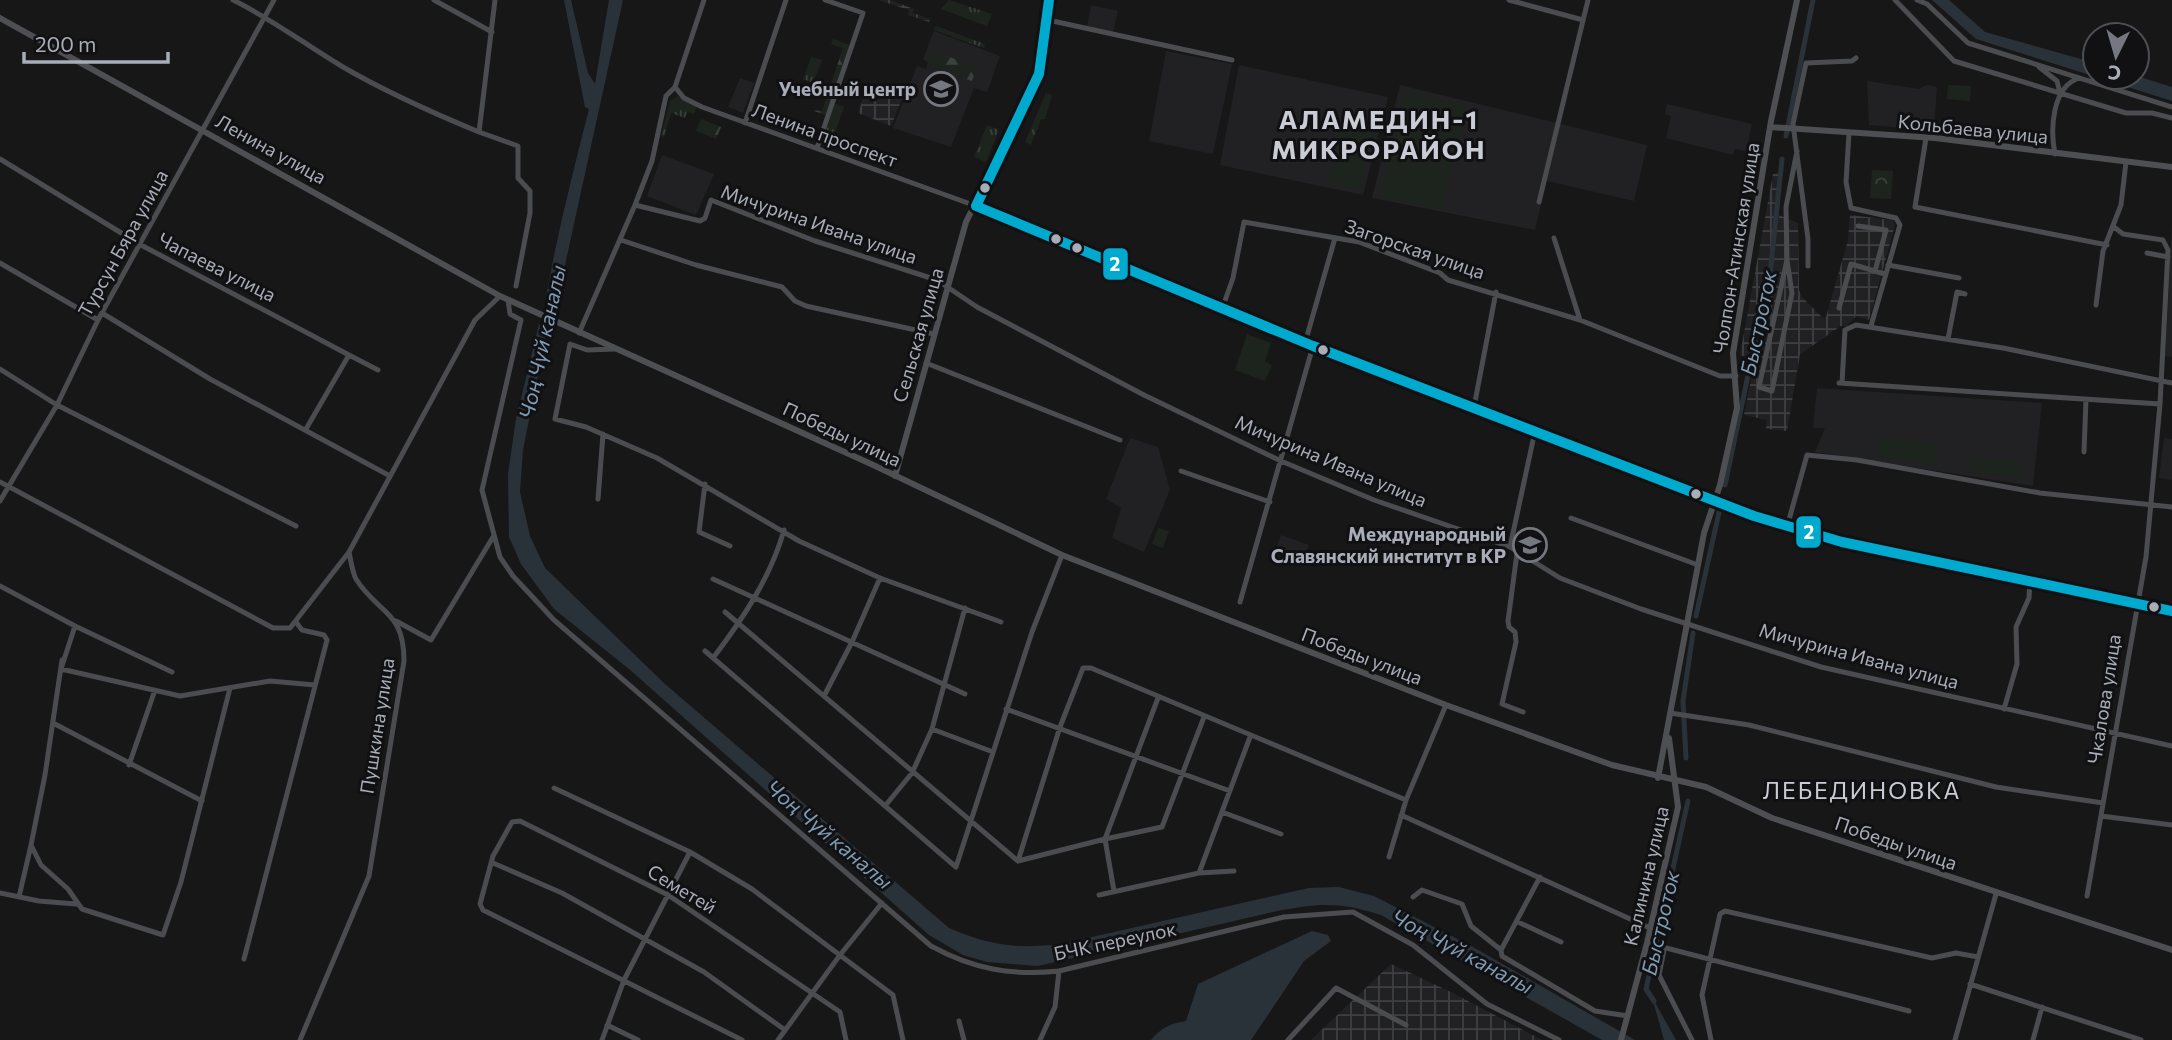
<svg xmlns="http://www.w3.org/2000/svg" width="2172" height="1040" font-family="Commissioner,sans-serif">
<defs>
<pattern id="industrial-grid" width="8" height="8" patternUnits="userSpaceOnUse" patternTransform="scale(1.75)"><rect width="8" height="8" fill="#212123"/><path d="M0 4h8M4 0v8" fill="none" stroke="#3e3f41"/></pattern>
<pattern id="grass-tufts" width="24" height="20" patternUnits="userSpaceOnUse" patternTransform="scale(1.75)"><rect width="24" height="20" fill="#1d241e"/><path d="M3 7l-1-3M5 7V3M7 7l1-3M15 17l-1-3M17 17v-4M19 17l1-3" fill="none" stroke="#3b413d"/></pattern>
<pattern id="forest-firs" width="22" height="20" patternUnits="userSpaceOnUse" patternTransform="scale(1.75)"><rect width="22" height="20" fill="#1d241e"/><path d="M5 1l3.5 6h-7zM16 11l3.5 6h-7z" fill="#3b413d"/></pattern>
<pattern id="park-crowns" width="20" height="18" patternUnits="userSpaceOnUse" patternTransform="scale(1.75)"><rect width="20" height="18" fill="#1d241e"/><path d="M2 6a3 3 0 1 1 6 0M12 15a3 3 0 1 1 6 0" fill="none" stroke="#3b413d"/></pattern>
</defs>
<rect width="100%" height="100%" fill="#171717"/>
<path fill="#212123" d="M1091,5L1118,11L1113,32L1087,26Z
M934,31L1000,56L987,92L974,88L951,147L893,128L917,66L926,69L928,62L923,59Z
M1166,51L1232,64L1213,154L1149,141Z
M1239,65L1388,97L1363,195L1220,165Z
M740,78L754,83L743,113L728,107Z
M1867,81L1919,89L1926,85L1937,87L1934,127L1917,129L1869,125Z
M1400,85L1647,145L1634,201L1547,181L1535,230L1372,198Z
M1667,104L1752,124L1746,151L1735,149L1733,155L1666,138L1671,116L1665,114Z
M662,155L714,174L696,215L647,196Z
M2172,224V357L2165,356Z
M1817,388L2042,403L2033,486L1815,452L1825,428H1813Z
M1130,438L1158,447L1170,490L1144,552L1112,538L1121,508L1106,499Z
M2164,438L2172,439V480L2159,478Z
M1281,535L1309,545L1303,561L1275,551Z
M1520,536L1531,541L1532,539L1542,541L1540,553L1518,548Z"/>
<path fill="url(#industrial-grid)" d="M878,0H890L914,9L913,13L930,19L929,22L908,15L909,10Z
M868,85L902,99L891,126L858,113Z
M1779,173L1770,263L1751,358L1740,355L1773,174Z
M1779,215L1798,223L1799,290L1802,297L1823,318L1826,317L1848,240L1850,215L1892,220L1895,225L1869,320L1856,316L1847,326H1841L1800,354L1787,431L1766,429L1767,420L1744,415L1770,283Z
M1391,964L1451,992L1542,1040H1311Z"/>
<path fill="url(#grass-tufts)" d="M949,0L992,14L987,26L941,9Z
M936,26L985,44L984,48L934,30Z
M811,57L822,60L813,83L803,79Z
M1046,93L1052,95L1045,119H1041L1031,145L1025,142Z
M678,96L697,106L694,114L687,112L685,118L671,113L664,137L661,136L670,101Z
M833,103L844,107L832,141L840,144L838,149L820,143Z
M762,108L777,113L776,118L780,120L777,127L764,123Z
M782,121L811,131L808,137L780,128Z
M987,125L999,130L986,162L974,157Z"/>
<path fill="url(#forest-firs)" d="M833,39L850,45L826,115L811,110L822,111L843,48L831,44Z
M933,51L977,67L972,81L928,65Z
M701,119L721,127L716,139L696,131Z"/>
<path fill="url(#park-crowns)" d="M1872,170L1893,171L1891,199L1870,198Z"/>
<path fill="#1d241e" d="M1948,85L1971,86L1970,101L1947,99Z
M1404,91L1466,106L1442,210L1380,196Z
M1344,110L1377,117L1360,190L1327,182Z
M1247,334L1271,343L1265,361L1272,365L1265,381L1235,370Z
M1880,438L1938,443L1936,465L1879,457Z
M1972,457L2023,461L2022,478L1970,472Z
M1158,528L1169,531L1163,548L1152,544Z"/>
<path fill="#2a3239" d="M564,0H571L588,73L595,84L609,0H623L565,265L559,277L556,304L546,298C557,234 573,172 589,109L585,107Z
M1932,0H1949L1985,32L2095,63V77L2137,76L2172,87V101L1976,39Z
M539,324L547,329L523,450L520,492L530,536L545,568L665,684L949,928C992,946 1015,949 1061,944L1309,888L1339,887L1374,896L1473,947L1635,1040H1602L1381,915C1340,902 1323,903 1282,910L1038,966L987,962L963,955L929,935L629,669L554,609L521,564L509,537L508,474L516,419Z
M1312,931L1328,935L1331,941L1304,961L1251,1040H1151C1161,1028 1171,1023 1186,1021L1198,984Z
M1652,997L1676,1040H1664Z"/>
<g fill="none" stroke-linecap="round" stroke-linejoin="round">
<path stroke="#2a3239" stroke-width="5" d="M1786,136L1813,0
M544,335L553,297
M1725,485L1771,266L1782,159
M1696,616L1720,508
M1686,758L1683,701L1693,633
M1654,1001L1646,989L1688,801"/>
<path stroke="#4b4c50" stroke-width="5" d="M233,0C272,19 306,45 343,67C386,92 433,113 479,132
M434,0L492,32
M495,0L479,132L518,146V178L530,191V213L516,286
M1509,0L1583,20
M1895,0L1954,61L2126,113H2152L2172,118
M1917,0L1927,4L1968,43L2172,107
M1048,20L1232,60
M2039,67L2057,81L2059,89
M675,87L704,0
M745,123L786,0
M1849,133L1846,182L1851,208L1896,218L1900,225L1871,326
M1926,138L1915,207L2107,245
M817,148L863,13L825,0
M2055,154C2050,129 2052,87 2079,78
M0,159L141,245L349,355L306,429
M1539,202L1588,0
M635,205L700,221L705,218L711,200L815,241L937,280L977,307L1144,395L1281,461L1374,500L1510,547L1560,578L1641,609L1821,667L2172,746
M1858,226L1886,230L1875,271
M1554,238L1580,320
M621,240L696,265L782,287L795,301L806,306L934,334
M2147,253L2168,257
M1787,260L1759,387L1772,391L1792,293L1787,260L1786,207L1797,151
M0,263L98,320
M1888,265L1959,278
M1808,266V239L1793,124L1806,63L1852,61L1856,58
M508,300L510,314L521,320L482,490L500,557L513,576L554,620L931,946C973,969 1011,976 1059,971L1284,917L1353,912L1413,945L1487,1004L1559,1040
M2096,305L2103,251L2121,205L2126,162
M1839,308L1851,264L1885,274
M1222,309L1233,278L1244,222L1359,242L1440,273L1448,280L1580,320L1720,376H1736
M102,313L210,379L390,476
M579,333L635,205L652,161L666,96L675,87L684,98L702,107L976,206
M1948,339L1957,292L1965,294
M1305,343L1335,238
M615,349L587,350L570,344L555,419L586,427L657,458L799,541L880,578L1001,622
M349,355L378,370
M926,363L1120,440
M0,369L57,405L296,526
M1839,383L2160,404
M1842,383L1845,330L1856,325L2003,348L2172,383
M1474,407L1496,292
M2084,452L2086,399
M1181,471L1270,502
M0,482L273,628H290L349,552L475,320L500,296
M705,484L699,532L730,546
M598,499L603,434
M0,501L57,405L98,320L274,0
M1571,518L1698,565
M1787,527L1807,455L1857,460L2040,493L2172,507
M1510,547L1535,431
M1517,553L1508,621L1509,627L1515,632L1516,642L1502,704L1523,712
M713,579L965,694
M0,586L75,626L172,672
M1240,602L1313,346
M725,612L1018,861
M396,621L431,640L493,537
M75,626L61,669L180,696L270,681L315,685
M705,651L956,867L1032,632L1062,555
M713,658C742,620 771,577 784,530
M62,660L45,775L31,845L41,865L68,889L82,909L163,935L181,882L230,688
M824,696L852,642L880,578
M1158,698L1105,839L1162,827L1204,717
M1006,709L1230,791
M2004,709L2017,664L2016,627L2029,598L2030,581
M1670,713L1749,725L1996,787L2103,803
M53,723L202,801
M932,729L993,752
M129,765L155,690
M554,788L690,852L752,889L893,995L903,1040
M885,806L912,773L932,729L965,608
M1222,812L1281,834
M1401,815L1650,928
M2101,816L2172,825
M1389,857L1406,800L1446,705
M1018,861L1060,727L1083,668H1091L1406,800
M1018,861L1105,839L1114,891
M493,863L562,893L704,972L785,1030
M1199,873L1250,737
M1540,877L1501,950L1502,956L1595,1011L1628,1016
M0,893L39,901L76,904
M1099,895L1199,873L1234,871
M2087,896L2146,557L2160,404L2168,250L2163,240L2123,234L2114,227
M19,897L31,845
M1413,897L1422,890L1462,904L1471,926L1501,950
M1518,922L1561,942
M1647,943L1909,1011
M1664,950L1659,975L1692,1040
M244,959L327,640L324,635L302,630L296,622
M1970,984L2141,1040
M959,1021L964,1040
M607,1025L638,1040
M300,1040L369,876L404,661C404,610 378,614 356,579C352,571 351,561 349,552
M602,1040L624,980L690,852
M742,1040L483,910L480,904L493,856L512,822L520,821L668,895L840,1012L846,1040
M778,1040L840,955L882,903
M1040,1040L1055,1007L1059,971
M1288,1040L1336,988L1406,1025
M1711,1040L1702,995L1720,914L1725,911L1932,958L1956,953L1978,957
M1955,1040L1996,894
M2033,1040L2042,1007"/>
<path stroke="#4d4f52" stroke-width="6" d="M0,18L500,296L871,464L1062,555L1446,705L1612,765L1706,787L1772,818L2172,950
M1770,127L1935,138L2172,167
M976,206L1313,346L1754,516L1842,542L2172,611
M895,476L966,222L1039,74L1049,0
M1658,778L1704,533L1720,485L1737,408L1733,353L1771,121L1797,0
M1621,1040L1647,943L1678,807L1669,738"/>
<g stroke="#111113" stroke-width="16">
<path id="bus-1" d="M1049,0L1039,74L976,206L1313,346L1754,516L1842,542L2172,611"/>
</g>
<use href="#bus-1" stroke="#00a9ce" stroke-width="10"/>
</g>
<defs>
<g id="university-ring" transform="scale(1.75)"><circle r="9.5" fill="#111113" stroke="#757880" stroke-width="1.5"/><path d="M0-5L7-2L0 1L-7-2ZM-4 1L0 2.5L4 1V4Q0 6-4 4Z" fill="#757880"/></g>
</defs>
<g fill-rule="evenodd">
<use href="#university-ring" x="941" y="89"/>
<use href="#university-ring" x="1530" y="545"/>
</g>
<g fill="#a8adb8" stroke="#111113" stroke-width="2.5">
<circle cx="985" cy="188" r="6"/>
<circle cx="1056" cy="239" r="6"/>
<circle cx="1077" cy="248" r="6"/>
<circle cx="1323" cy="350" r="6"/>
<circle cx="1696" cy="494" r="6"/>
<circle cx="2154" cy="607" r="6"/>
</g>
<g text-anchor="middle" stroke-width="6" stroke-linejoin="round" paint-order="stroke">
<g font-size="19" font-weight="bold" fill="#a8adb8" stroke="#111113" text-anchor="end">
<text x="916" y="96">Учебный центр</text>
<text x="1506" y="541">Международный<tspan x="1506" dy="22">Славянский институт в КР</tspan></text>
</g>
<g font-size="19" fill="#a8adb8" stroke="#111113">
<text transform="translate(1973 129) rotate(6)" y="7">Кольбаева улица</text>
<text transform="translate(825 135) rotate(20)" y="7">Ленина проспект</text>
<text transform="translate(271 149) rotate(29)" y="7">Ленина улица</text>
<text transform="translate(819 224) rotate(19)" y="7">Мичурина Ивана улица</text>
<text transform="translate(123 243) rotate(-61)" y="7">Турсун Бяра улица</text>
<text transform="translate(1736 248) rotate(-81)" y="7">Чолпон-Атинская улица</text>
<text transform="translate(1415 249) rotate(19)" y="7">Загорская улица</text>
<text transform="translate(217 267) rotate(27)" y="7">Чапаева улица</text>
<text transform="translate(918 335) rotate(-74)" y="7">Сельская улица</text>
<text transform="translate(842 434) rotate(25)" y="7">Победы улица</text>
<text transform="translate(1331 461) rotate(23)" y="7">Мичурина Ивана улица</text>
<text transform="translate(1362 656) rotate(21)" y="7">Победы улица</text>
<text transform="translate(1859 656) rotate(15)" y="7">Мичурина Ивана улица</text>
<text transform="translate(2104 699) rotate(-81)" y="7">Чкалова улица</text>
<text transform="translate(377 726) rotate(-81)" y="7">Пушкина улица</text>
<text transform="translate(1896 843) rotate(19)" y="7">Победы улица</text>
<text transform="translate(1646 876) rotate(-77)" y="7">Калинина улица</text>
<text transform="translate(682 889) rotate(31)" y="7">Семетей</text>
<text transform="translate(1115 941) rotate(-12)" y="7">БЧК переулок</text>
</g>
<g font-size="21" font-style="italic" fill="#7f9bb3" stroke="#111113">
<text transform="translate(1759 323) rotate(-78)" y="7">Быстроток</text>
<text transform="translate(543 342) rotate(-78)" y="7">Чоң Чүй каналы</text>
<text transform="translate(829 835) rotate(40)" y="7">Чоң Чүй каналы</text>
<text transform="translate(1661 923) rotate(-77)" y="7">Быстроток</text>
<text transform="translate(1462 952) rotate(28)" y="7">Чоң Чүй каналы</text>
</g>
<g font-size="23" letter-spacing="2" fill="#c9ccd4" stroke="#111113">
<text x="1862" y="799">ЛЕБЕДИНОВКА</text>
</g>
<g font-size="26" font-weight="bold" letter-spacing="2" fill="#c9ccd4" stroke="#111113">
<text x="1379" y="129">АЛАМЕДИН-1<tspan x="1379" dy="30">МИКРОРАЙОН</tspan></text>
</g>
</g>
<g stroke="#111113" stroke-width="2.5">
<rect x="1102" y="247" width="27" height="34" rx="7" fill="#00a9ce"/>
<rect x="1795" y="515" width="27" height="34" rx="7" fill="#00a9ce"/>
</g>
<g font-size="19" text-anchor="middle" font-weight="bold" fill="#fff">
<text x="1115" y="271">2</text>
<text x="1809" y="539">2</text>
</g>
<g transform="translate(2116 56) rotate(185)"><circle r="33" fill="#111113" stroke="#4d4f55" stroke-width="2"/>
<path d="M0-5L12 26L0 18L-12 26Z" fill="#757880"/>
<text y="-10" font-size="19" font-weight="bold" text-anchor="middle" fill="#a8adb8">С</text>
</g>
<path d="M24 52v10h144v-10" fill="none" stroke="#a8adb8" stroke-width="3.5"/>
<text x="35" y="52" font-size="21" fill="#a8adb8" stroke="#111113" stroke-width="5" paint-order="stroke">200 m</text>
</svg>
